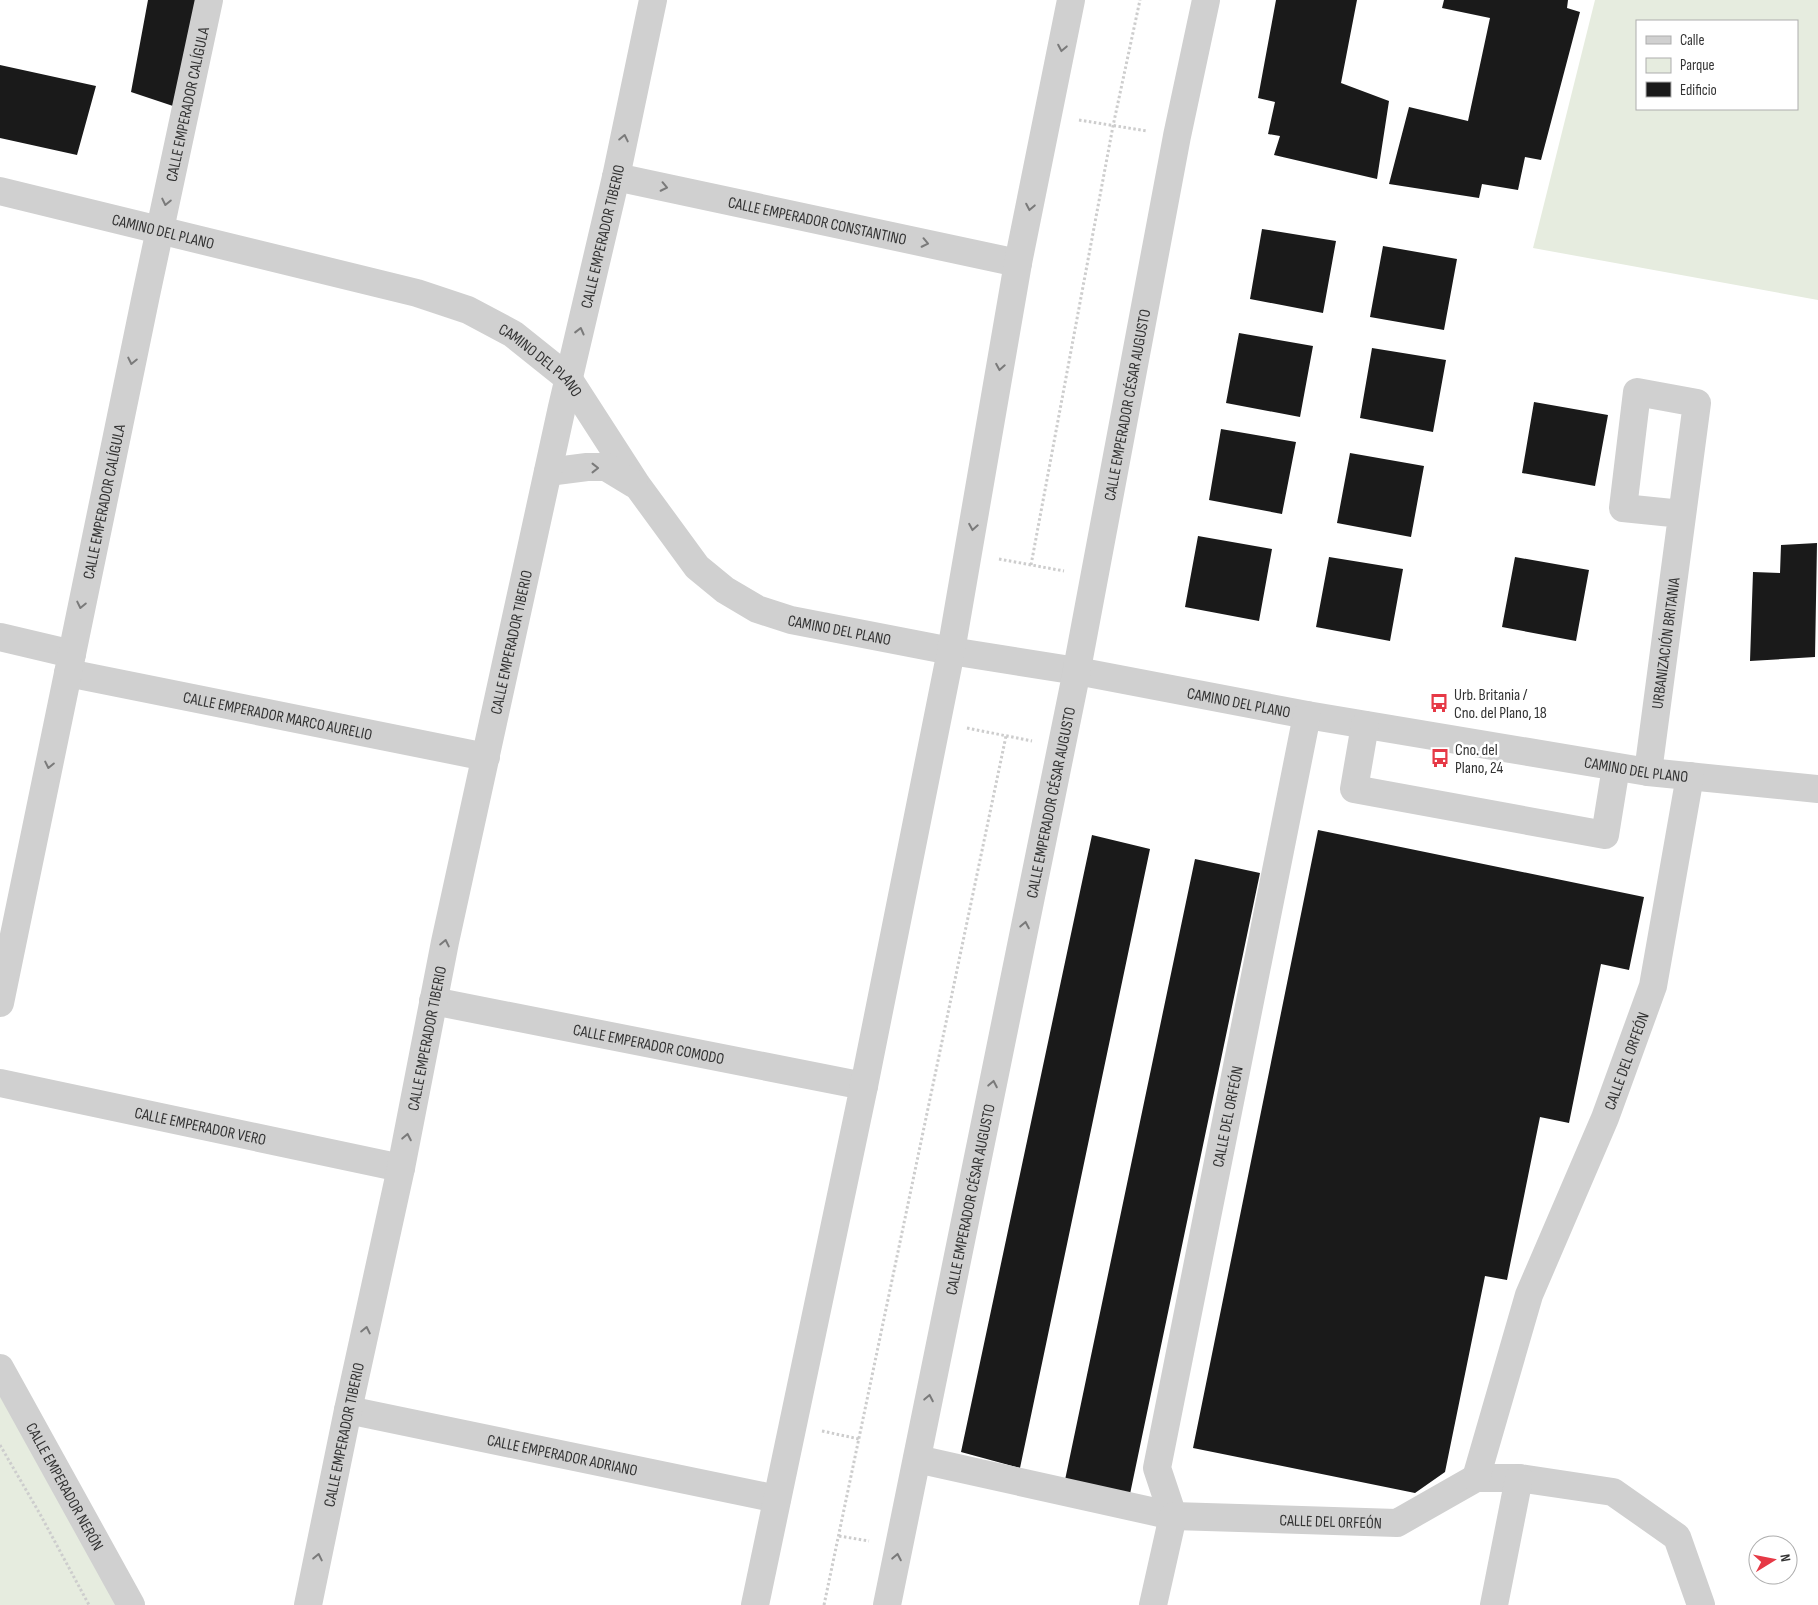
<svg xmlns="http://www.w3.org/2000/svg" width="1818" height="1605" font-family="'Sofia Sans Condensed',sans-serif">
<rect width="100%" height="100%" fill="#fff"/>
<path fill="#e6ecdf" fill-rule="evenodd" d="M1595,0H1818V300L1533,248ZM1637,21H1797V109H1637Z
M0,1368L131,1605H0Z"/>
<path fill="#1a1a1a" d="M148,0H197L176,107L131,92Z
M1276,0H1357L1341,83L1389,101L1377,179L1274,155L1280,136L1268,134L1275,102L1258,98Z
M1444,0H1568L1567,8L1580,12L1541,160L1525,157L1518,190L1482,184L1479,198L1389,184L1409,107L1468,121L1490,18L1442,8Z
M0,65L96,86L77,155L0,138Z
M1262,229L1336,241L1323,313L1250,299Z
M1383,246L1457,259L1444,330L1370,317Z
M1239,333L1313,346L1300,417L1226,403Z
M1372,348L1446,360L1433,432L1360,418Z
M1534,402L1608,415L1595,486L1522,473Z
M1221,429L1296,442L1282,514L1209,500Z
M1350,453L1424,466L1411,537L1337,523Z
M1198,536L1272,549L1259,621L1185,607Z
M1817,543L1815,657L1750,661L1753,572L1780,573L1781,545Z
M1329,557L1403,569L1390,641L1316,627Z
M1515,557L1589,570L1576,641L1502,627Z
M1318,830L1644,897L1629,970L1601,964L1569,1123L1540,1117L1507,1280L1485,1276L1445,1472L1415,1493L1193,1448Z
M1092,835L1150,849L1020,1468L961,1452Z
M1195,859L1260,873L1130,1494L1065,1480Z"/>
<g fill="none" stroke-linecap="round" stroke-linejoin="round">
<path stroke="#cdcdcd" stroke-width="3" stroke-dasharray="2.5 2.5" stroke-linecap="butt" d="M1079,120L1147,131
M999,559L1064,571
M1031,565L1113,126L1140,0
M967,728L1032,741
M822,1431L859,1439
M0,1445L40,1514L89,1605
M839,1536L869,1541
M824,1605L1006,736"/>
<g stroke="#d0d0d0" stroke-width="28">
<path id="s1" d="M616,177L1018,263"/>
<path id="s2" d="M0,191L417,293L468,310L513,334L568,378L637,485L697,567L725,590L757,609L791,620L951,651L1077,671L1307,715L1648,772L1818,789"/>
<path d="M548,472L587,467H606L634,484"/>
<path d="M0,637L72,654"/>
<path id="s3" d="M68,673L486,757"/>
<path d="M1365,725L1354,789L1605,835L1616,767"/>
<path id="s4" d="M1648,772L1697,403L1637,392L1623,508L1682,514"/>
<path id="s5" d="M433,1001L864,1086"/>
<path id="s6" d="M0,1003L146,295L209,0"/>
<path id="s7" d="M0,1083L401,1168"/>
<path id="s8" d="M0,1368L131,1605"/>
<path id="s9" d="M348,1410L777,1499"/>
<path id="s10" d="M917,1459L1173,1516L1397,1523L1476,1478H1519L1613,1492L1677,1537L1701,1605"/>
<path id="s11" d="M1476,1478L1529,1295L1605,1118L1653,986L1690,776"/>
<path id="s12" d="M1173,1516L1157,1468L1307,715"/>
<path id="s13" d="M308,1605L348,1410L401,1168L445,942L562,407L616,177L653,0"/>
<path d="M755,1605L864,1086L951,651L1018,263L1071,0"/>
<path id="s14" d="M887,1605L1074,685L1177,136L1206,0"/>
<path d="M1153,1605L1173,1516"/>
<path d="M1494,1605L1519,1478"/>
</g>
</g>
<defs><path id="oneway-chevron" d="M-2-3.5L2.5 0L-2 3.5" fill="none" stroke-width="1.6" stroke-linecap="round" stroke-linejoin="round" transform="scale(1.25)"/></defs>
<g stroke="#7a7a7a">
<use href="#oneway-chevron" transform="translate(1062 48) rotate(101)"/>
<use href="#oneway-chevron" transform="translate(624 138) rotate(-78)"/>
<use href="#oneway-chevron" transform="translate(664 187) rotate(12)"/>
<use href="#oneway-chevron" transform="translate(166 202) rotate(102)"/>
<use href="#oneway-chevron" transform="translate(1030 207) rotate(101)"/>
<use href="#oneway-chevron" transform="translate(925 243) rotate(12)"/>
<use href="#oneway-chevron" transform="translate(580 331) rotate(-76)"/>
<use href="#oneway-chevron" transform="translate(132 361) rotate(102)"/>
<use href="#oneway-chevron" transform="translate(1000 367) rotate(100)"/>
<use href="#oneway-chevron" transform="translate(595 468)"/>
<use href="#oneway-chevron" transform="translate(973 527) rotate(100)"/>
<use href="#oneway-chevron" transform="translate(81 605) rotate(102)"/>
<use href="#oneway-chevron" transform="translate(49 765) rotate(102)"/>
<use href="#oneway-chevron" transform="translate(1025 925) rotate(-79)"/>
<use href="#oneway-chevron" transform="translate(445 943) rotate(-78)"/>
<use href="#oneway-chevron" transform="translate(993 1084) rotate(-79)"/>
<use href="#oneway-chevron" transform="translate(407 1137) rotate(-79)"/>
<use href="#oneway-chevron" transform="translate(366 1330) rotate(-78)"/>
<use href="#oneway-chevron" transform="translate(929 1398) rotate(-79)"/>
<use href="#oneway-chevron" transform="translate(318 1557) rotate(-78)"/>
<use href="#oneway-chevron" transform="translate(897 1557) rotate(-79)"/>
</g>
<defs>
<g id="bus-bare" transform="scale(1.5)"><path d="M-5-6H5V4H4V6H2V4H-2V6H-4V4H-5ZM-3.5-4V0h7V-4ZM-3.5 1.2v1.5H-2V1.2ZM2 1.2v1.5H3.5V1.2Z" fill="#e63946" stroke="#fff" stroke-width="2.5" paint-order="stroke"/></g>
</defs>
<g fill-rule="evenodd">
<use href="#bus-bare" x="1439" y="703"/>
<use href="#bus-bare" x="1440" y="758"/>
</g>
<g text-anchor="middle" stroke-width="5" stroke-linejoin="round" paint-order="stroke">
<g font-size="16" fill="#333" stroke="#fff">
<text dy="6" stroke="none"><textPath href="#s6" startOffset="918">CALLE EMPERADOR CALÍGULA</textPath></text>
<text dy="6" stroke="none"><textPath href="#s1" startOffset="206">CALLE EMPERADOR CONSTANTINO</textPath></text>
<text dy="6" stroke="none"><textPath href="#s2" startOffset="168">CAMINO DEL PLANO</textPath></text>
<text dy="6" stroke="none"><textPath href="#s13" startOffset="1400">CALLE EMPERADOR TIBERIO</textPath></text>
<text dy="6" stroke="none"><textPath href="#s2" startOffset="572">CAMINO DEL PLANO</textPath></text>
<text dy="6" stroke="none"><textPath href="#s14" startOffset="1224">CALLE EMPERADOR CÉSAR AUGUSTO</textPath></text>
<text dy="6" stroke="none"><textPath href="#s6" startOffset="512">CALLE EMPERADOR CALÍGULA</textPath></text>
<text dy="6" stroke="none"><textPath href="#s2" startOffset="992">CAMINO DEL PLANO</textPath></text>
<text dy="6" stroke="none"><textPath href="#s13" startOffset="984">CALLE EMPERADOR TIBERIO</textPath></text>
<text dy="6" stroke="none"><textPath href="#s4" startOffset="130">URBANIZACIÓN BRITANIA</textPath></text>
<text dy="6" stroke="none"><textPath href="#s2" startOffset="1398">CAMINO DEL PLANO</textPath></text>
<text dy="6" stroke="none"><textPath href="#s3" startOffset="214">CALLE EMPERADOR MARCO AURELIO</textPath></text>
<text dy="6" stroke="none"><textPath href="#s2" startOffset="1801">CAMINO DEL PLANO</textPath></text>
<text dy="6" stroke="none"><textPath href="#s14" startOffset="819">CALLE EMPERADOR CÉSAR AUGUSTO</textPath></text>
<text dy="6" stroke="none"><textPath href="#s13" startOffset="579">CALLE EMPERADOR TIBERIO</textPath></text>
<text dy="6" stroke="none"><textPath href="#s5" startOffset="220">CALLE EMPERADOR COMODO</textPath></text>
<text dy="6" stroke="none"><textPath href="#s11" startOffset="444">CALLE DEL ORFEÓN</textPath></text>
<text dy="6" stroke="none"><textPath href="#s12" startOffset="409">CALLE DEL ORFEÓN</textPath></text>
<text dy="6" stroke="none"><textPath href="#s7" startOffset="205">CALLE EMPERADOR VERO</textPath></text>
<text dy="6" stroke="none"><textPath href="#s14" startOffset="414">CALLE EMPERADOR CÉSAR AUGUSTO</textPath></text>
<text dy="6" stroke="none"><textPath href="#s13" startOffset="174">CALLE EMPERADOR TIBERIO</textPath></text>
<text dy="6" stroke="none"><textPath href="#s9" startOffset="219">CALLE EMPERADOR ADRIANO</textPath></text>
<text dy="6" stroke="none"><textPath href="#s8" startOffset="135">CALLE EMPERADOR NERÓN</textPath></text>
<text dy="6" stroke="none"><textPath href="#s10" startOffset="420">CALLE DEL ORFEÓN</textPath></text>
</g>
<g font-size="16" fill="#333" stroke="#fff" text-anchor="start">
<text x="1454" y="700">Urb. Britania /<tspan x="1454" dy="18">Cno. del Plano, 18</tspan></text>
<text x="1455" y="755">Cno. del<tspan x="1455" dy="18">Plano, 24</tspan></text>
</g>
</g>
<rect x="1636" y="20" width="162" height="90" fill="#ffffff" stroke="#adadad"/>
<rect x="1646" y="36" width="25" height="8" fill="#d0d0d0" stroke="#adadad"/>
<text x="1680" y="45" font-size="15" fill="#333333">Calle</text>
<rect x="1646" y="58" width="25" height="15" fill="#e6ecdf" stroke="#adadad"/>
<text x="1680" y="70" font-size="15" fill="#333333">Parque</text>
<rect x="1646" y="82" width="25" height="15" fill="#1a1a1a" stroke="#adadad"/>
<text x="1680" y="95" font-size="15" fill="#333333">Edificio</text>
<g transform="translate(1773 1560) rotate(80)"><circle r="24" fill="#ffffff" stroke="#adadad"/>
<path d="M0-4L9 19L0 12L-9 19Z" fill="#e63946"/>
<text y="-8" font-size="14" font-weight="bold" text-anchor="middle" fill="#333333">N</text>
</g>
</svg>
